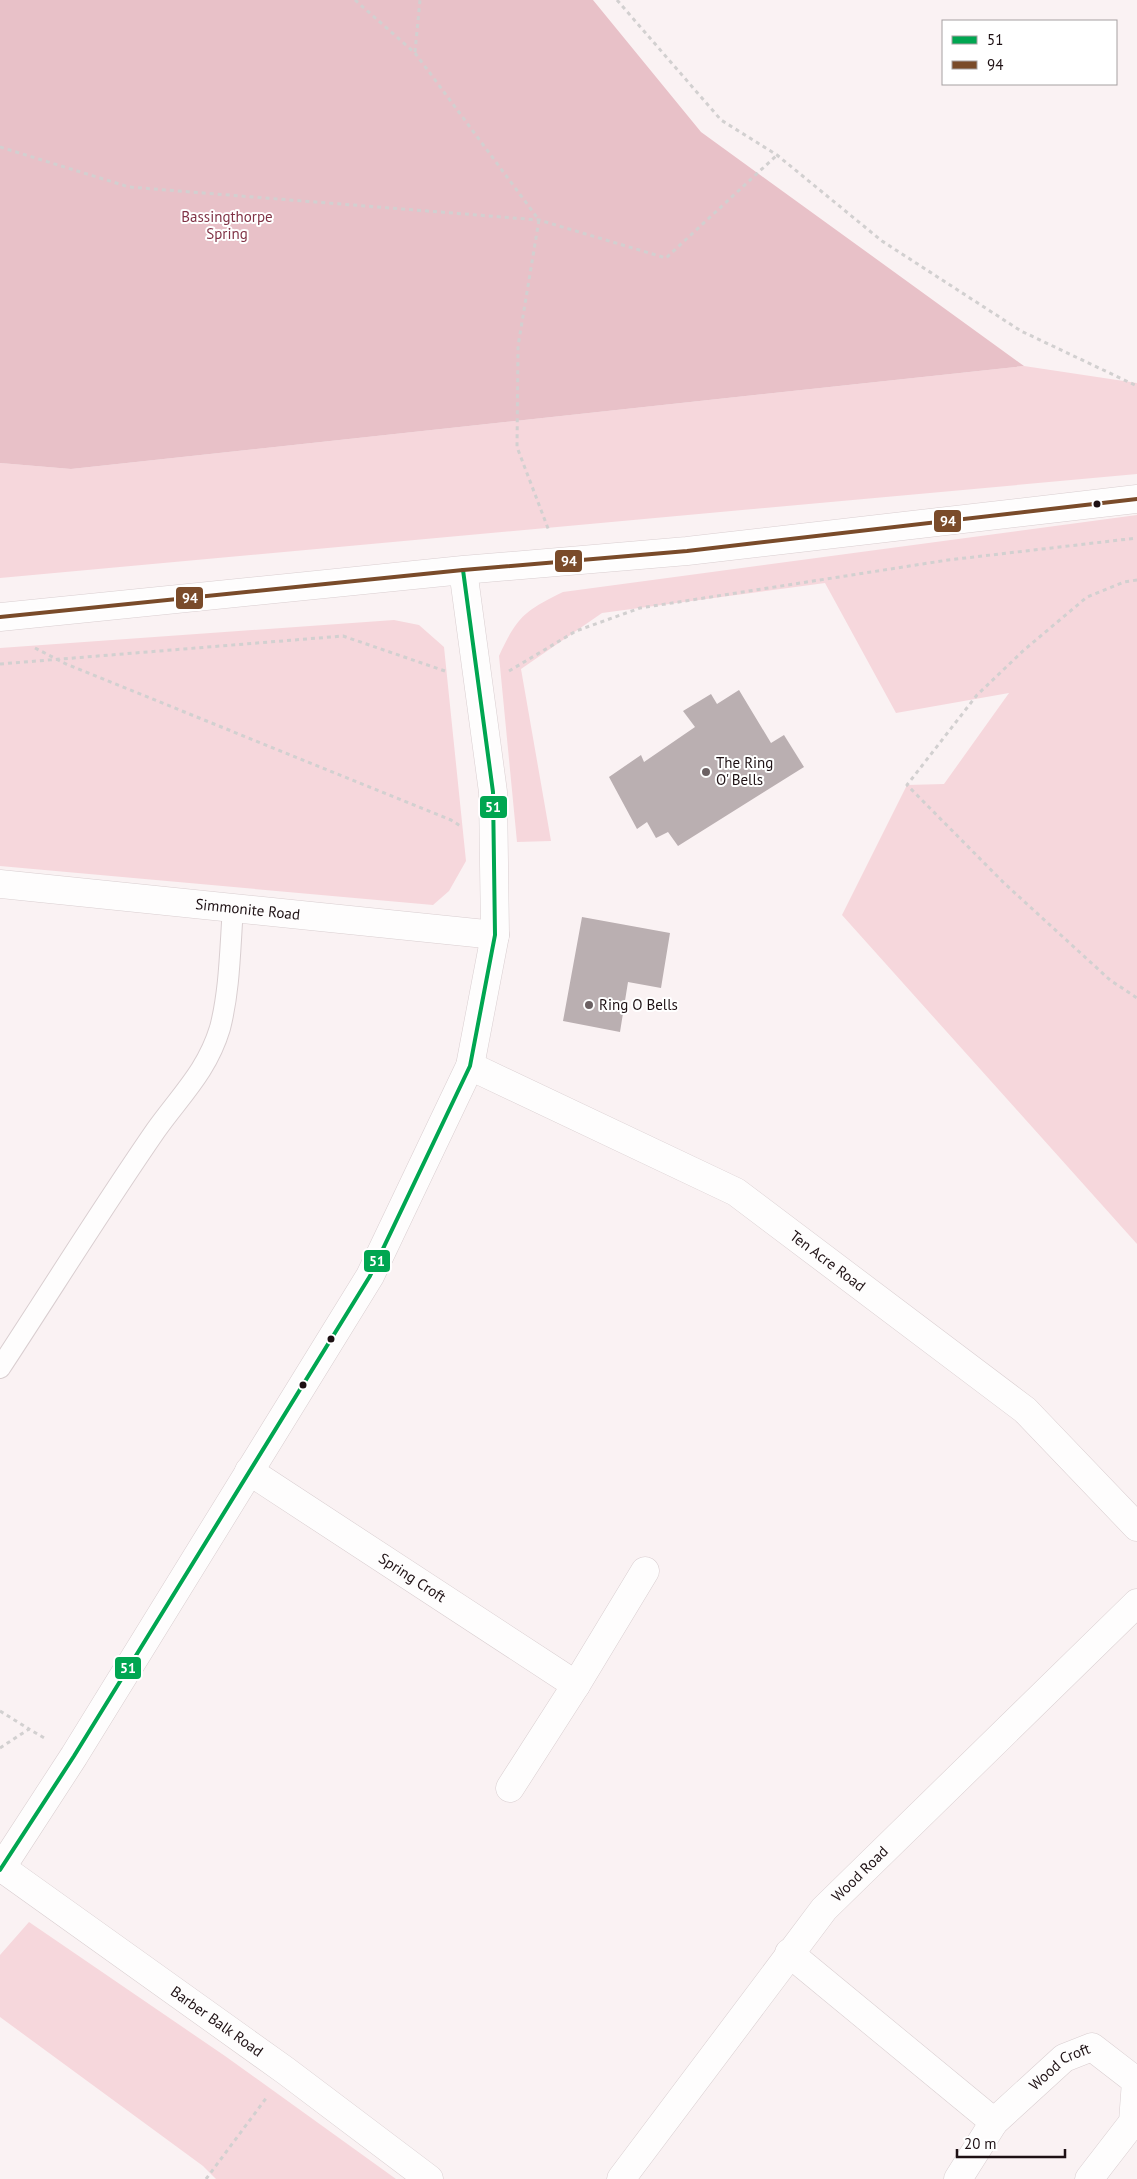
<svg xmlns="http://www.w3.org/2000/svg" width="1137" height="2179" font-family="'PT Sans',sans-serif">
<rect width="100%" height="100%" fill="#faf2f3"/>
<path fill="#f6d7dc" d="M1024,366L1137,383V474L0,578V463L71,469Z
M1137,515V1244L842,915L907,785L944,784L1009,693L896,713L825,583L602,613L521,669L551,841L517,842L499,656C517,617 524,611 563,592Z
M394,620L419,625L444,647L466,861L449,891L433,905L0,866V648Z
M29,1922L225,2056L396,2179H216L203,2166L0,2017V1955Z"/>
<path fill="#e8c1c8" d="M0,0H593L701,132L1024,366L71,469L0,463Z"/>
<path fill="#baafb1" d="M739,690L771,743L784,735L804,767L678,846L668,832L656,838L647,822L637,829L609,777L641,755L644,762L695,727L683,711L711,694L717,704Z
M582,917L670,933L661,988L628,982L620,1032L563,1021Z"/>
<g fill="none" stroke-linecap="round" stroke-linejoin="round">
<g stroke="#d9ced0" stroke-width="22">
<path id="lane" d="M0,1368C52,1289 102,1208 156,1130C181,1095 207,1071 220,1028C230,989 230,947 233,908"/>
</g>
<g stroke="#d9ced0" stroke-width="29">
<g id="street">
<path id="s1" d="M0,884L495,935"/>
<path id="s2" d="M470,1066L736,1192L1025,1410L1137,1527"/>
<path id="s3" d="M249,1471L576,1685"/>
<path d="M510,1788L576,1685L645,1571"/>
<path id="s4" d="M2,1868L286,2071L429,2179"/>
<path d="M789,1953L994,2122"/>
<path id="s5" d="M621,2179L824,1909L1137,1603"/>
<path id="s6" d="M958,2179L994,2122L1064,2058L1092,2047L1136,2081L1133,2122L1089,2179"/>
</g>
</g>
<g stroke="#d9ced0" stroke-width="29">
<path id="secondary" d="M0,617L463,570L687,551L1137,499
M0,1870L74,1756L370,1276L470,1066L495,935L493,792L463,570"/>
</g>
<path stroke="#d2d0d0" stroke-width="3" stroke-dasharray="4 4" stroke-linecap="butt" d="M355,0L415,53L539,220L518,346L517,447L549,531
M617,0L721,120L777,155L882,241L1021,331L1137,386
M415,52L420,0
M0,147L129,187L539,220L666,258L777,155
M1137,580L1124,582L1087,597L1024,650L977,695L907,785L1004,883L1110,980L1137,998
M35,648L66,664L451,820L462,827
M0,664L343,636L445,671
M509,671L576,631L640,608L948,560L1137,538
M0,1711L29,1729
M0,1748L29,1729L46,1739
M206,2179L267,2097"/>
<use href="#lane" stroke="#fefdfd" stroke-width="20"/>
<use href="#street" stroke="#fefdfd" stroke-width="28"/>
<use href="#secondary" stroke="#fefdfd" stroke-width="28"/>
<g stroke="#fff" stroke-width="8">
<path id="bus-1" d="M0,1870L74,1756L370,1276L470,1066L495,935L493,792L463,570"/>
</g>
<g stroke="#fff" stroke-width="8">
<path id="bus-2" d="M0,617L463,570L687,551L1137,499"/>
</g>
<use href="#bus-1" stroke="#00a651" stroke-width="4"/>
<use href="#bus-2" stroke="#7a4b2a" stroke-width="4"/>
</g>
<g fill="#1e1114" stroke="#fff" stroke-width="2">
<circle cx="1097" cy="504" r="4.5"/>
<circle cx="331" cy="1339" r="4.5"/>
<circle cx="303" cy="1385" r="4.5"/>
</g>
<g fill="#6b6062" stroke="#fff" stroke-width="2">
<circle cx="706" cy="772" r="5"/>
<circle cx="589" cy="1005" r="5"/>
</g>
<g text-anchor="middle" stroke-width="4" stroke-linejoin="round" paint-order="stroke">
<g font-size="15" fill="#803346" stroke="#fff">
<text x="227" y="222">Bassingthorpe<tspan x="227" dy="17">Spring</tspan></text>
</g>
<g font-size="15" fill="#1e1114" stroke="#fff" text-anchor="start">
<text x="716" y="768">The Ring<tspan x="716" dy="17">O' Bells</tspan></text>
<text x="599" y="1010">Ring O Bells</text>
</g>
<g font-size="15" fill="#1e1114" stroke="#fff">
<text dy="5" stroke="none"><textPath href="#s1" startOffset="249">Simmonite Road</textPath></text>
<text dy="5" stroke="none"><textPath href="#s2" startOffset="409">Ten Acre Road</textPath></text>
<text dy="5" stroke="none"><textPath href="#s3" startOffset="195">Spring Croft</textPath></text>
<text dy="5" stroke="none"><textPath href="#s5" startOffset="388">Wood Road</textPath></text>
<text dy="5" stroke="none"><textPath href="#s4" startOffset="264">Barber Balk Road</textPath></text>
<text dy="5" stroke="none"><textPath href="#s6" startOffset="154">Wood Croft</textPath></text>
</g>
</g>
<g stroke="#fff" stroke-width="2">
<rect x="933" y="509" width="29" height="24" rx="5" fill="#7a4b2a"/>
<rect x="554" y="549" width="29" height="24" rx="5" fill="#7a4b2a"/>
<rect x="175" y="586" width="29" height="24" rx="5" fill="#7a4b2a"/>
<rect x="479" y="795" width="29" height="24" rx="5" fill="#00a651"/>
<rect x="363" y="1249" width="28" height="24" rx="5" fill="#00a651"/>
<rect x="114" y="1656" width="28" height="24" rx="5" fill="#00a651"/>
</g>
<g font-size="14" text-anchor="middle" font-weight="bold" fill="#fff">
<text x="948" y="526">94</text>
<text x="569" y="566">94</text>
<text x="190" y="603">94</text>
<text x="493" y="812">51</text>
<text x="377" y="1266">51</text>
<text x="128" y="1673">51</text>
</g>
<rect x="942" y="20" width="175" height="65" fill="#ffffff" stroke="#a5a0a1"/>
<rect x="952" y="36" width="25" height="8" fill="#00a651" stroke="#a5a0a1"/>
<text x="987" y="45" font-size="15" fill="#1e1114">51</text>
<rect x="952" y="61" width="25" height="8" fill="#7a4b2a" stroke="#a5a0a1"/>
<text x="987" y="70" font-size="15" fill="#1e1114">94</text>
<path d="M957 2149v8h108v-8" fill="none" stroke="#1e1114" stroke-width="2.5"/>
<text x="964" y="2149" font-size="15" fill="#1e1114" stroke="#ffffff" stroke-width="4" paint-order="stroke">20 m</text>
</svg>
